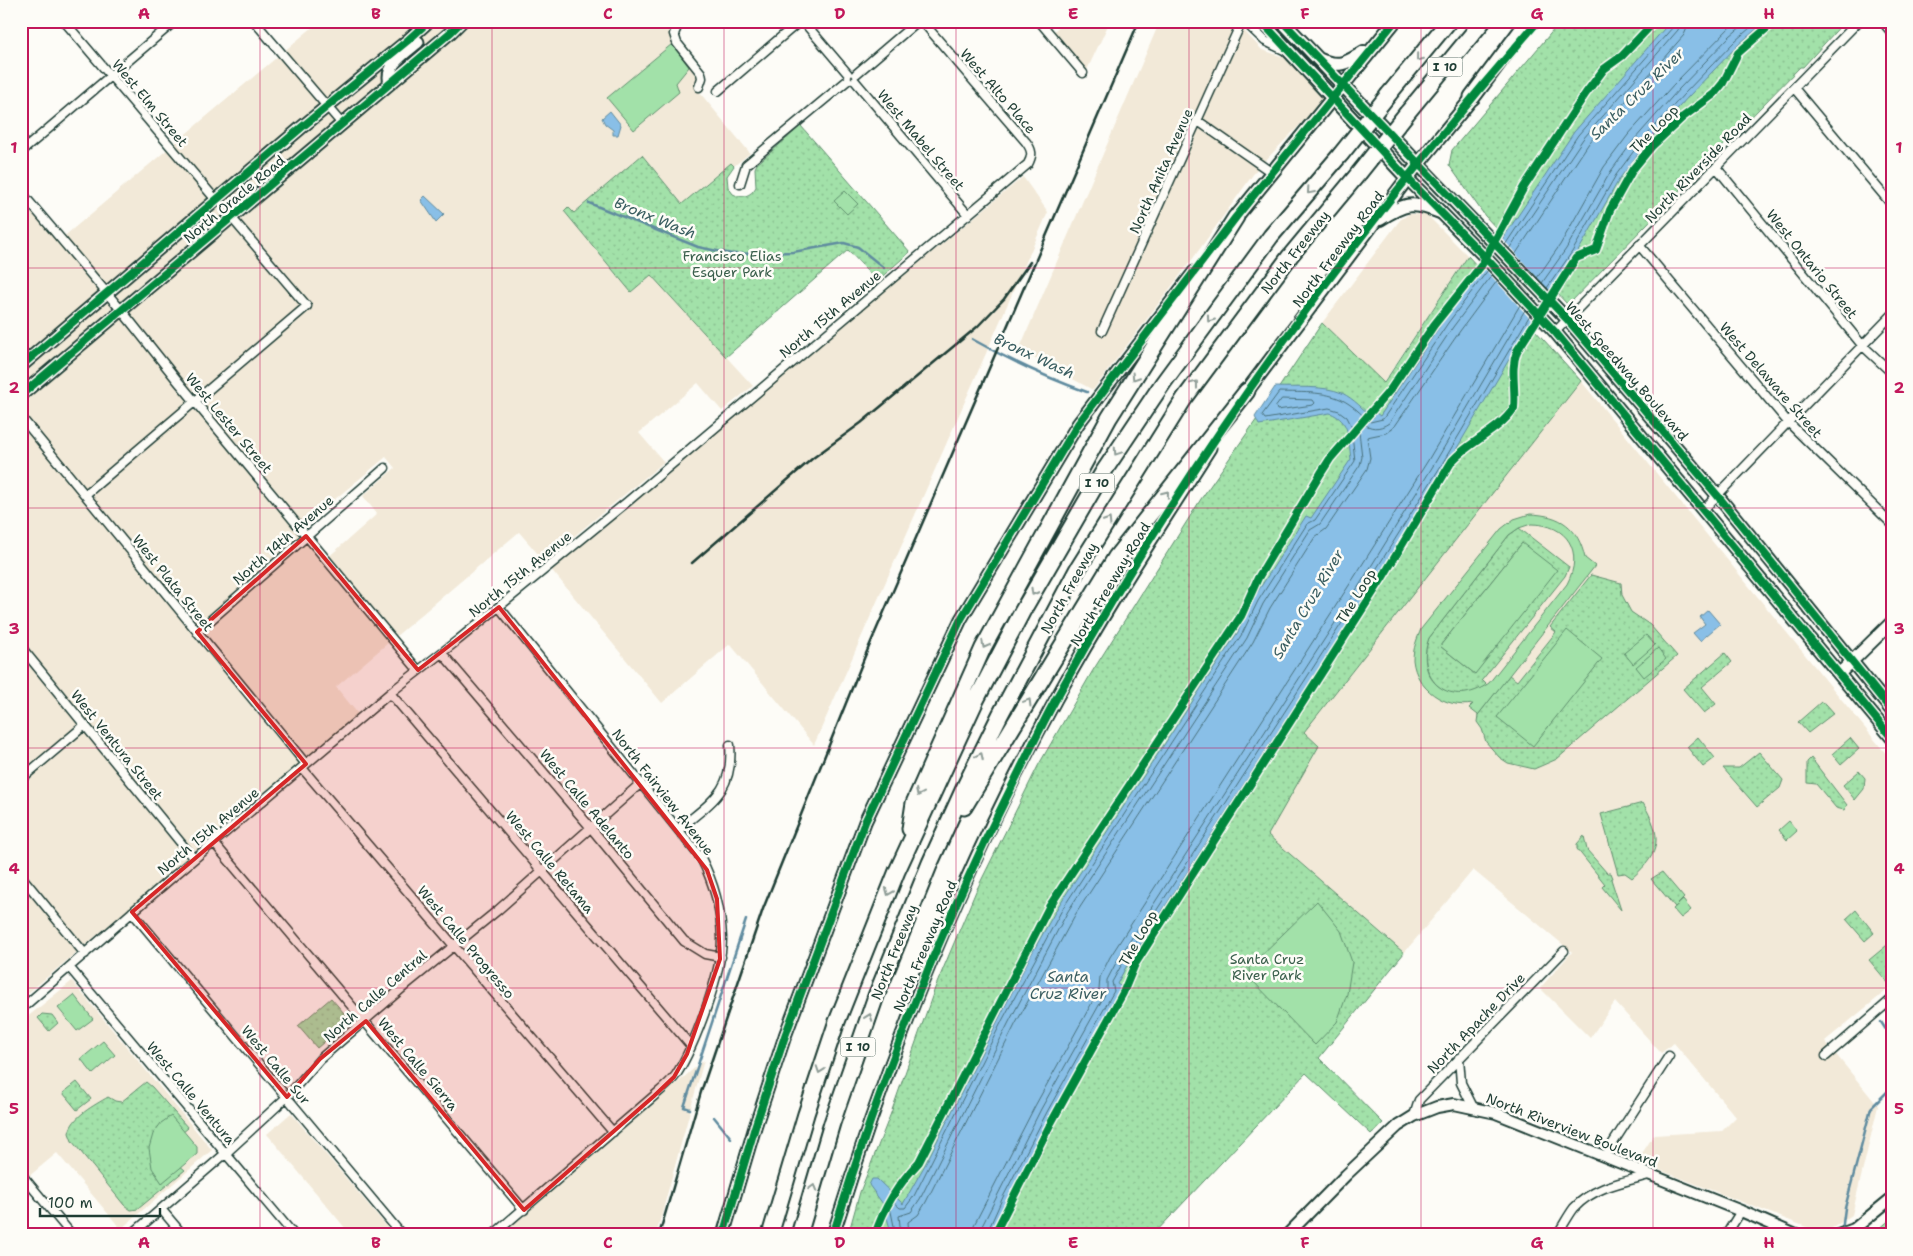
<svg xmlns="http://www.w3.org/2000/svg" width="1913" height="1256" font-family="'Shantell Sans',sans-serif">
<defs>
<pattern id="grass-dots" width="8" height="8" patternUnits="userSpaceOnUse" patternTransform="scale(1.25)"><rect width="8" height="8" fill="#a2e1a9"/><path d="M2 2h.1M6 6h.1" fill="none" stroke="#8bc292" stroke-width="1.8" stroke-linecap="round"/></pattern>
</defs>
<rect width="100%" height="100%" fill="#fdfcf7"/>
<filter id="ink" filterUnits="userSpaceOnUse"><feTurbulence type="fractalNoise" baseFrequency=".02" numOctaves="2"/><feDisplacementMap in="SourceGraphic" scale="10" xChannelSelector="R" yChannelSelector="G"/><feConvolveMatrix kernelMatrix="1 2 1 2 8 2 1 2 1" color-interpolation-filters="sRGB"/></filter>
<g filter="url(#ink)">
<path fill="#f2e9d8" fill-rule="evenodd" d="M320,21H687L680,27L677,36L704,73L700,93L750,153L734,166L731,163L682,204L642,155L574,213L564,211L631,292L651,275L753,386L722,411L698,383L639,433L664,462L544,561L519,532L336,687L359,715L21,999V192L61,239ZM386,457L395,468L363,496L377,514L325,560L300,528Z
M1065,21H1110L1087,70L1053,32Z
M1160,21H1235L1262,50L1284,57L1325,99L1257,169L1194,257L1093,390L1019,350Z
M1023,177L1048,212L814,745L730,644L662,703L550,568Z
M1409,214L1427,215L1468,256L1383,383L1322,323L1400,220Z
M1581,381L1892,761V986L1825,1041L1878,1106L1852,1215L1828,1231L1819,1232L1637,1161L1654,1135L1722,1131L1736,1117L1674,1043L1661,1053L1615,1002L1590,1038L1540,988L1572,952L1473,870L1404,953L1267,835L1319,746L1304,732Z
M72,981L212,1150L121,1229L57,1153L28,1177L21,1169V1022Z
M704,1060L656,1235H500Z
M291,1113L394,1235H351L267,1134Z"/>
<path fill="url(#grass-dots)" stroke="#608f6e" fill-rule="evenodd" d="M1561,21H1845L1803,67H1800L1568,305L1485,216L1449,165L1452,150Z
M801,126L910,252L877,281L848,250L726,357L651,275L631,292L564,211L568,207L574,213L642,155L682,204L731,163L734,166L727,176L728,187L733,194C742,199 751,196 756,187L755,168L757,164Z
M1468,256L1581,381L1304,732L1319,746L1268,835L1404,953L1319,1058L1383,1123L1371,1134L1306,1073L1153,1235H848L860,1192L891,1113L935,988L976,891L1038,766L1092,672L1201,499L1280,386L1322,323L1384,383Z
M1519,528L1569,567L1565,576L1482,680L1487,685C1451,711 1414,679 1429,638L1509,535ZM1522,543L1475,674L1440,646Z
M1591,575L1621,583L1622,595L1631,612L1650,625L1677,656L1557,759L1534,769L1508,763L1499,757L1486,742L1482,729L1477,722L1478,715L1509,675L1517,681L1556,632L1550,627Z
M1725,653L1732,662L1702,687L1716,704L1704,713L1683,689Z
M1821,702L1826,704L1834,713L1808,733L1798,722Z
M1698,737L1715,758L1703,767L1687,747Z
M1850,738L1859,749L1841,765L1832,754Z
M1759,752L1783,780L1780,788L1757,807L1723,768H1739Z
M1811,758L1847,805L1844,810L1836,808L1816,784L1807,783V762Z
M1859,771L1865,778L1864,789L1855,800L1843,785Z
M1643,803C1662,836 1662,852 1632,878L1625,873L1618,874L1601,814Z
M1584,836L1587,850L1607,873H1611L1613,878L1611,879L1621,910L1602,887L1605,884L1577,849V844Z
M1662,872L1684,898L1675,907L1651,879Z
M1856,910L1874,933L1865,941L1846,919Z
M1892,941V982L1889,984L1869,960Z
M331,998L350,1020L317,1048L298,1026Z
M42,1014L52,1015L58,1023L49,1031L38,1018Z
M77,1082L91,1099L77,1110L63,1093Z
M146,1082L152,1087L188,1128L182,1133L179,1165L185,1170L138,1209L131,1210L124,1205L72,1141L69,1133C72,1116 95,1105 108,1097L115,1101L121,1102Z
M1892,1218V1235H1872Z"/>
<path fill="#a2e1a9" stroke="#608f6e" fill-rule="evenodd" d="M672,44L689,67L676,83L679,92L634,130L607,98Z
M845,191L858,204L847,214L834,201Z
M1530,514C1561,515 1578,527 1585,558L1595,566L1478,715L1469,708L1473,704C1445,709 1416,689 1413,660C1413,648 1417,639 1421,629L1501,529L1514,519ZM1531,524C1568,524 1584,552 1567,584L1489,683C1452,710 1413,681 1429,638L1509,535L1519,528Z
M1522,543L1557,570L1475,674L1440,646Z
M1567,630L1602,659L1533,746L1497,717Z
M1646,635L1655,645L1633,664L1624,653Z
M1658,648L1666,659L1644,677L1636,667Z
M1789,821L1797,831L1787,840L1779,830Z
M1683,900L1691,910L1681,918L1673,909Z
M1317,901L1341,931L1352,962L1347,994L1337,1022L1315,1045L1250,978L1249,967Z
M74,995L93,1019L77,1031L58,1008Z
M103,1041L115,1055L93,1074L81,1059Z
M171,1116L197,1147V1154L162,1183L152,1168L149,1148L153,1134L161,1123Z"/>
<path fill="#89bfe7" stroke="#5f8b9f" d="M1671,21H1766L1739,44L1688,97L1643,147L1620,178L1576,255L1531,322L1443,472L1371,587L1126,967L1117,984L1122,987C1078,1070 1032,1151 990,1235H889L891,1232L883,1204L869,1185L872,1179H877L903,1204L926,1163L1031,955L1059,905L1238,632L1253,599L1306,516L1311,518L1351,459C1348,439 1351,421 1330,413L1259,425L1255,417L1275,387C1296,388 1323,385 1342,393C1354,399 1363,409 1373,418L1376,413L1380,416L1444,320L1479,274L1574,132Z
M610,111L621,125L618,135H613V130L605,124L602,118Z
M425,196L444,214L436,222L421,200Z
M1708,610L1720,624L1700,641L1693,633L1705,624L1700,617Z"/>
<path fill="#fdfcf7" d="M1501,237L1552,294L1534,323L1482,266Z"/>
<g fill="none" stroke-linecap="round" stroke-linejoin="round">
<path stroke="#49717c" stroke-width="1" d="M1505,245L1578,135L1673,27L1674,21
M1509,249L1583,139L1678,30L1681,21
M1515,255L1589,143L1684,35L1687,28L1688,21
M1537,278L1560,245L1604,167L1628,135L1674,84L1736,21
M1542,283L1566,249L1611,171L1634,140L1679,89L1730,36L1748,21
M1547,288L1572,252L1616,175L1639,144L1684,94L1735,41L1758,21
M1282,399L1313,400L1315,403L1313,405L1277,410L1276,407Z
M895,1235V1231L889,1202L892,1201L900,1208H905L914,1196L1003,1019L1063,908L1242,634L1258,601L1307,524L1315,520L1355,461L1351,425L1347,417L1339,411L1329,408L1265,419L1262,415L1279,392C1303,393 1329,390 1349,404C1357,409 1363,416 1370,422L1383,419L1448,323L1488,270
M901,1235L899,1216L911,1212L920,1199L1009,1022L1068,911L1247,638L1263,604L1310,530L1320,524L1360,465L1362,457L1358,423L1361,422C1370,429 1379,430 1389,423L1453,327L1492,275
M909,1235L908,1222L918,1215L926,1202L1015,1025L1075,915L1253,642L1270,608L1315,537L1326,529L1367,469L1370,458L1367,437L1386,433L1395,426L1460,331L1497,281
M972,1235L974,1225L1035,1106L1099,990L1100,977L1110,957L1355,576L1427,462L1520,305
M979,1235L981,1228L1041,1109L1107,991V980L1117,961L1362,581L1433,466L1525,310
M986,1235L1003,1197L1047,1112L1114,991L1112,982L1122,964L1367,584L1439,469L1530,315"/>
<path stroke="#5f8b9f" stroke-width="2.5" d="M589,203L698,247L732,254L793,252L844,243L858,247L884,268
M972,339C1009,360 1047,378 1087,392
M1881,1022L1892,1039
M690,1109L684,1107L746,920
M714,1117L731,1138
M1842,1231L1845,1208L1871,1108L1892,1087"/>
<g stroke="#1f3d34" stroke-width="11">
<path id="minor" d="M64,21L216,200
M254,21L342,124
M682,21L678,25L674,34L677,43L701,73L702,78L699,87
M803,21L848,74
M1039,21L1083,73
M1244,21L1265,41L1286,51
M1882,21L1892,33
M856,74L918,21
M855,81L968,215
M1794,88L1892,205
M718,91L800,21
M1198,121L1271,172
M21,152L175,21
M1716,167L1862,345L1892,373
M740,184L746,165L848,80
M21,192L122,311L177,380L418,670
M1639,245L1787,421L1892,524
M1102,331L1242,21
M1555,332L1859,21
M21,417L306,764
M86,494L307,306L231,217
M1703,510L1892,315
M197,632L385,468
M21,647L194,859
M442,653L591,828L684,941L705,954L721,957
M390,693L691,1046
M302,768L613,1132
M21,779L85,725
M679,829C711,802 734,791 730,745
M214,843L524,1210
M21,876L85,954
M132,912L402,1235
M69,967L294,1235
M21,1009L168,881L390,693L458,640L627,502L1028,164C1033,155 1032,150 1026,142L922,21
M1826,1056L1892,999
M1459,1058L1461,1083L1473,1107
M1414,1116L1419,1100L1564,951
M1604,1157L1669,1056
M21,1174L72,1235
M161,1209L183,1235
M131,1235L226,1153L287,1097L320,1059L407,984L498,910L641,783
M493,1235L654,1096C661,1090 670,1083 676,1075C695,1045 722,973 722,938C721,910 714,883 701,858L499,607
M1557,1235C1563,1226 1568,1216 1574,1208C1593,1187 1623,1182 1649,1175
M1726,1235L1741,1211"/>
</g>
<g stroke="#1f3d34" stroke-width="14">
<path id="tertiary" d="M1287,1235L1346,1175L1398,1126L1414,1116L1437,1107L1454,1104L1496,1113L1741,1211L1796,1235
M1838,1235L1854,1229L1892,1198"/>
</g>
<g stroke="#1f3d34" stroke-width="15">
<path id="secondary" d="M390,83C384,65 407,52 418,42
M1418,164L1567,319L1717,495L1892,711
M1407,178L1482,254L1555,332L1892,738
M21,366L302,127L407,41L429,21
M21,395L451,32L462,21
M1839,674L1892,622
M723,1235L755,1127L785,1036L865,822L961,619L1078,424L1194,272
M833,1235C890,1050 963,869 1056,699C1103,613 1157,531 1210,448"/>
</g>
<g stroke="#1f3d34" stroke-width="16">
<path id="primary" d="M1261,21L1407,178
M1282,21L1418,164
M1318,59C1338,68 1346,64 1364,52
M1236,217L1395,21
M1380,219C1405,203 1413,201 1440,212
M1247,391L1418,164L1478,91"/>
</g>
<g stroke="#1f3d34" stroke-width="19">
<path id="motorway" d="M1389,94L1449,21
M1472,97L1529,21
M1407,113L1483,21
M964,807L1116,557L1247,391
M910,829L914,803L983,648L1109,418L1236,217
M770,1235L806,1114L836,1024L897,871L976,700L1022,612L1102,474L1163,383L1271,236L1341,154
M799,1235L832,1123L876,996L930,863L966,784L1000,715L1077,570L1184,399L1290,256L1359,173"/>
</g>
<use href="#minor" stroke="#fdfcf7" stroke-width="8"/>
<use href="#tertiary" stroke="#fdfcf7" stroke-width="10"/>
<use href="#secondary" stroke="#fdfcf7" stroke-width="11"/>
<use href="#primary" stroke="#fdfcf7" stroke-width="12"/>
<use href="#motorway" stroke="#fdfcf7" stroke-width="15"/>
<path stroke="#1f3d34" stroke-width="2.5" d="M692,563L813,458L861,423L977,327L1004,299L1030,262
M659,1235L701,1092L763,909L865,656L1139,21"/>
<g stroke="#1f3d34" stroke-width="19" stroke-linecap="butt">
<path id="motorway-bridge" d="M1341,154L1389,94
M1359,173L1407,113"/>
</g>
<use href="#motorway-bridge" stroke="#fdfcf7" stroke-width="15"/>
<g stroke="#fdfcf7" stroke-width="11">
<path id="cycleway" d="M1261,21L1407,178L1482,254L1555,332L1892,738
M1282,21L1567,319L1717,495L1892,711
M21,366L302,127L407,41L429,21
M21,395L451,32L462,21
M723,1235L755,1127L785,1036L865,822L961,619L1078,424L1236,217L1395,21
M833,1235C881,1078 941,926 1015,780C1029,752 1042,724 1057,697C1190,456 1357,229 1538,21
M875,1235C884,1207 899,1183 919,1162L1049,907L1241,616L1258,578L1321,473L1330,459L1390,390L1434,325L1481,266L1524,187L1586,93L1604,69L1622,56L1655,21
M994,1235L1051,1123L1123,993L1135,964L1383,577L1452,461C1470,441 1499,431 1514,408C1516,388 1510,369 1517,351L1576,258L1596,250L1610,210L1633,169L1652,146L1683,117L1714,94L1723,83L1738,53L1775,21"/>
</g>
<use href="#cycleway" stroke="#00873e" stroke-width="8"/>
</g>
<defs><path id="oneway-chevron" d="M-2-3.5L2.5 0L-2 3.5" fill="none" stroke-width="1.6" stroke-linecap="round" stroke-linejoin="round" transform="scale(1.25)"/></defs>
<g stroke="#8e9c96">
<use href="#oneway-chevron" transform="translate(1419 58) rotate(129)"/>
<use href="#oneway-chevron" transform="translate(1310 191) rotate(131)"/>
<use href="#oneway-chevron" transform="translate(1210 319) rotate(126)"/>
<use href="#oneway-chevron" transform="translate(1135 377) rotate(122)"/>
<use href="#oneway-chevron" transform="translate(1195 384) rotate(-53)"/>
<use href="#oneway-chevron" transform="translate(1117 452) rotate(124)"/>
<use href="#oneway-chevron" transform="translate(1166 494) rotate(-52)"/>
<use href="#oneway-chevron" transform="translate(1108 521) rotate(-58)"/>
<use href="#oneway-chevron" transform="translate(1034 592) rotate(120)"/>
<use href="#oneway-chevron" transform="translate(985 645) rotate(118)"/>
<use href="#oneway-chevron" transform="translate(1028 702) rotate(-59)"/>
<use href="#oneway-chevron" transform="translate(980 756) rotate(-64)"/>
<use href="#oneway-chevron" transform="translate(919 793) rotate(115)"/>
<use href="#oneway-chevron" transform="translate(889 892) rotate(112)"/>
<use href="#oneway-chevron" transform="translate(869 1017) rotate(-70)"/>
<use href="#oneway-chevron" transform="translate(820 1070) rotate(109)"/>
<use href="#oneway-chevron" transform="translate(813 1188) rotate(-74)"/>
</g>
</g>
<path fill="#d62828" fill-opacity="0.2" stroke="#d62828" stroke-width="4" stroke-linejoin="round" d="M306,536L418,670L499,607L707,870L717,899L720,959L687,1054L674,1077L654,1096L524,1210L366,1021L320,1059L287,1097L132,912L306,764L197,632Z"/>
<path fill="none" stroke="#c2185b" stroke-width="1" stroke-opacity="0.55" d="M260,21V1235M492,21V1235M724,21V1235M956,21V1235M1189,21V1235M1421,21V1235M1653,21V1235M21,268H1892M21,508H1892M21,748H1892M21,988H1892"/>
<g text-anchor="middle" stroke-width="5" stroke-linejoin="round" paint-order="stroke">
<g fill="#fdfcf7" stroke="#62766e" stroke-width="1">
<rect x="1427.5" y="57.5" width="35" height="19" rx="4"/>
<rect x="1079.5" y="473.5" width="35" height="19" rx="4"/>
<rect x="840.5" y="1037.5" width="35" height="19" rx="4"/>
</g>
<g font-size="12" font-weight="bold" fill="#1f3d34">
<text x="1445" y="71">I 10</text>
<text x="1097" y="487">I 10</text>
<text x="858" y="1051">I 10</text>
</g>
<g font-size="14" fill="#1f3d34" stroke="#fdfcf7">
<text transform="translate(998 91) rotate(49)" y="5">West Alto Place</text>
<text transform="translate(150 103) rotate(50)" y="5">West Elm Street</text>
<text transform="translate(1654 129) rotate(-45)" y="5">The Loop</text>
<text transform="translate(921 140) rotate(50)" y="5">West Mabel Street</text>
<text transform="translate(1698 168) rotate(-46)" y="5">North Riverside Road</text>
<text transform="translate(1161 171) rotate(-66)" y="5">North Anita Avenue</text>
<text transform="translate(234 199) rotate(-40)" y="5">North Oracle Road</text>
<text transform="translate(1338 249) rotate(-53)" y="5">North Freeway Road</text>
<text transform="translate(1295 252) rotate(-52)" y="5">North Freeway</text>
<text transform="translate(1812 264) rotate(51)" y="5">West Ontario Street</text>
<text transform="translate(830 314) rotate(-40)" y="5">North 15th Avenue</text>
<text transform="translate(1627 371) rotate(49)" y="5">West Speedway Boulevard</text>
<text transform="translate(1771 380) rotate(49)" y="5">West Delaware Street</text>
<text transform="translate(229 423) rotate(50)" y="5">West Lester Street</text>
<text transform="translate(283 540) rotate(-41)" y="5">North 14th Avenue</text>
<text transform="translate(520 574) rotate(-39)" y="5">North 15th Avenue</text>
<text transform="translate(173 583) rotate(51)" y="5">West Plata Street</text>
<text transform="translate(1110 584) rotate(-59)" y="5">North Freeway Road</text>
<text transform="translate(1069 588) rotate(-61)" y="5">North Freeway</text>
<text transform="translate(1356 596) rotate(-58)" y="5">The Loop</text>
<text transform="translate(117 745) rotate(51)" y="5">West Ventura Street</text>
<text transform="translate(663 792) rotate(52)" y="5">North Fairview Avenue</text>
<text transform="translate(587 804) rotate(50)" y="5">West Calle Adelanto</text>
<text transform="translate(208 831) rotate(-40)" y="5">North 15th Avenue</text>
<text transform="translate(550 862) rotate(50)" y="5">West Calle Retama</text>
<text transform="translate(1138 938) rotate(-60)" y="5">The Loop</text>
<text transform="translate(466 942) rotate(50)" y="5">West Calle Progresso</text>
<text transform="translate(925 946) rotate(-67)" y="5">North Freeway Road</text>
<text transform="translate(894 952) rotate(-68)" y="5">North Freeway</text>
<text transform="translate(375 996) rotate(-41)" y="5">North Calle Central</text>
<text transform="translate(1476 1023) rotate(-46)" y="5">North Apache Drive</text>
<text transform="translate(418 1064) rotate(50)" y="5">West Calle Sierra</text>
<text transform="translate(276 1065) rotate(50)" y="5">West Calle Sur</text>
<text transform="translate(191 1093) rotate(50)" y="5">West Calle Ventura</text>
<text transform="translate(1572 1130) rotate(21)" y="5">North Riverview Boulevard</text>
</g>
<g font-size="14" fill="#395e4b" stroke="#fdfcf7">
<text x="732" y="261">Francisco Elias<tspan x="732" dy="16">Esquer Park</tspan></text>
<text x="1267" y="964">Santa Cruz<tspan x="1267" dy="16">River Park</tspan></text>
</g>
<g font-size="15" font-style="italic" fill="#3a5e61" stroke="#fdfcf7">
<text transform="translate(1637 94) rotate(-44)" y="5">Santa Cruz River</text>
<text transform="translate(655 218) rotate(22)" y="5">Bronx Wash</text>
<text transform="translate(1034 356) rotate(25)" y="5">Bronx Wash</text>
<text transform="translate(1308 604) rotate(-59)" y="5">Santa Cruz River</text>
<text x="1068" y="982">Santa<tspan x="1068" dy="17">Cruz River</tspan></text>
</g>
</g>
<rect width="1913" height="1256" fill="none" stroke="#fdfcf7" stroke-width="55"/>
<path d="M40 1208v8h120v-8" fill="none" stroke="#1f3d34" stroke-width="2.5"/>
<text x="48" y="1208" font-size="15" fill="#1f3d34" stroke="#fdfcf7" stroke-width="4" paint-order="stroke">100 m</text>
<rect x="28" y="28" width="1858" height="1200" fill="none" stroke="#c2185b" stroke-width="2"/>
<g font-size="16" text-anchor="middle" font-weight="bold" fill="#c2185b">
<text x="144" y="19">A</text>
<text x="376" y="19">B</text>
<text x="608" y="19">C</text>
<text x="840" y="19">D</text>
<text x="1073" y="19">E</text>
<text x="1305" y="19">F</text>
<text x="1537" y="19">G</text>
<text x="1769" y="19">H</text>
<text x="14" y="153">1</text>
<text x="1899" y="153">1</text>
<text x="14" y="393">2</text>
<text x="1899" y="393">2</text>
<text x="14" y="634">3</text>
<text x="1899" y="634">3</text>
<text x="14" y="874">4</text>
<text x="1899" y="874">4</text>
<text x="14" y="1114">5</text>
<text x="1899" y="1114">5</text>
<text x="144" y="1248">A</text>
<text x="376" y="1248">B</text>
<text x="608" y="1248">C</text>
<text x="840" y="1248">D</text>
<text x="1073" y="1248">E</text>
<text x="1305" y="1248">F</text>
<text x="1537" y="1248">G</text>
<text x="1769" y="1248">H</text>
</g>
</svg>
